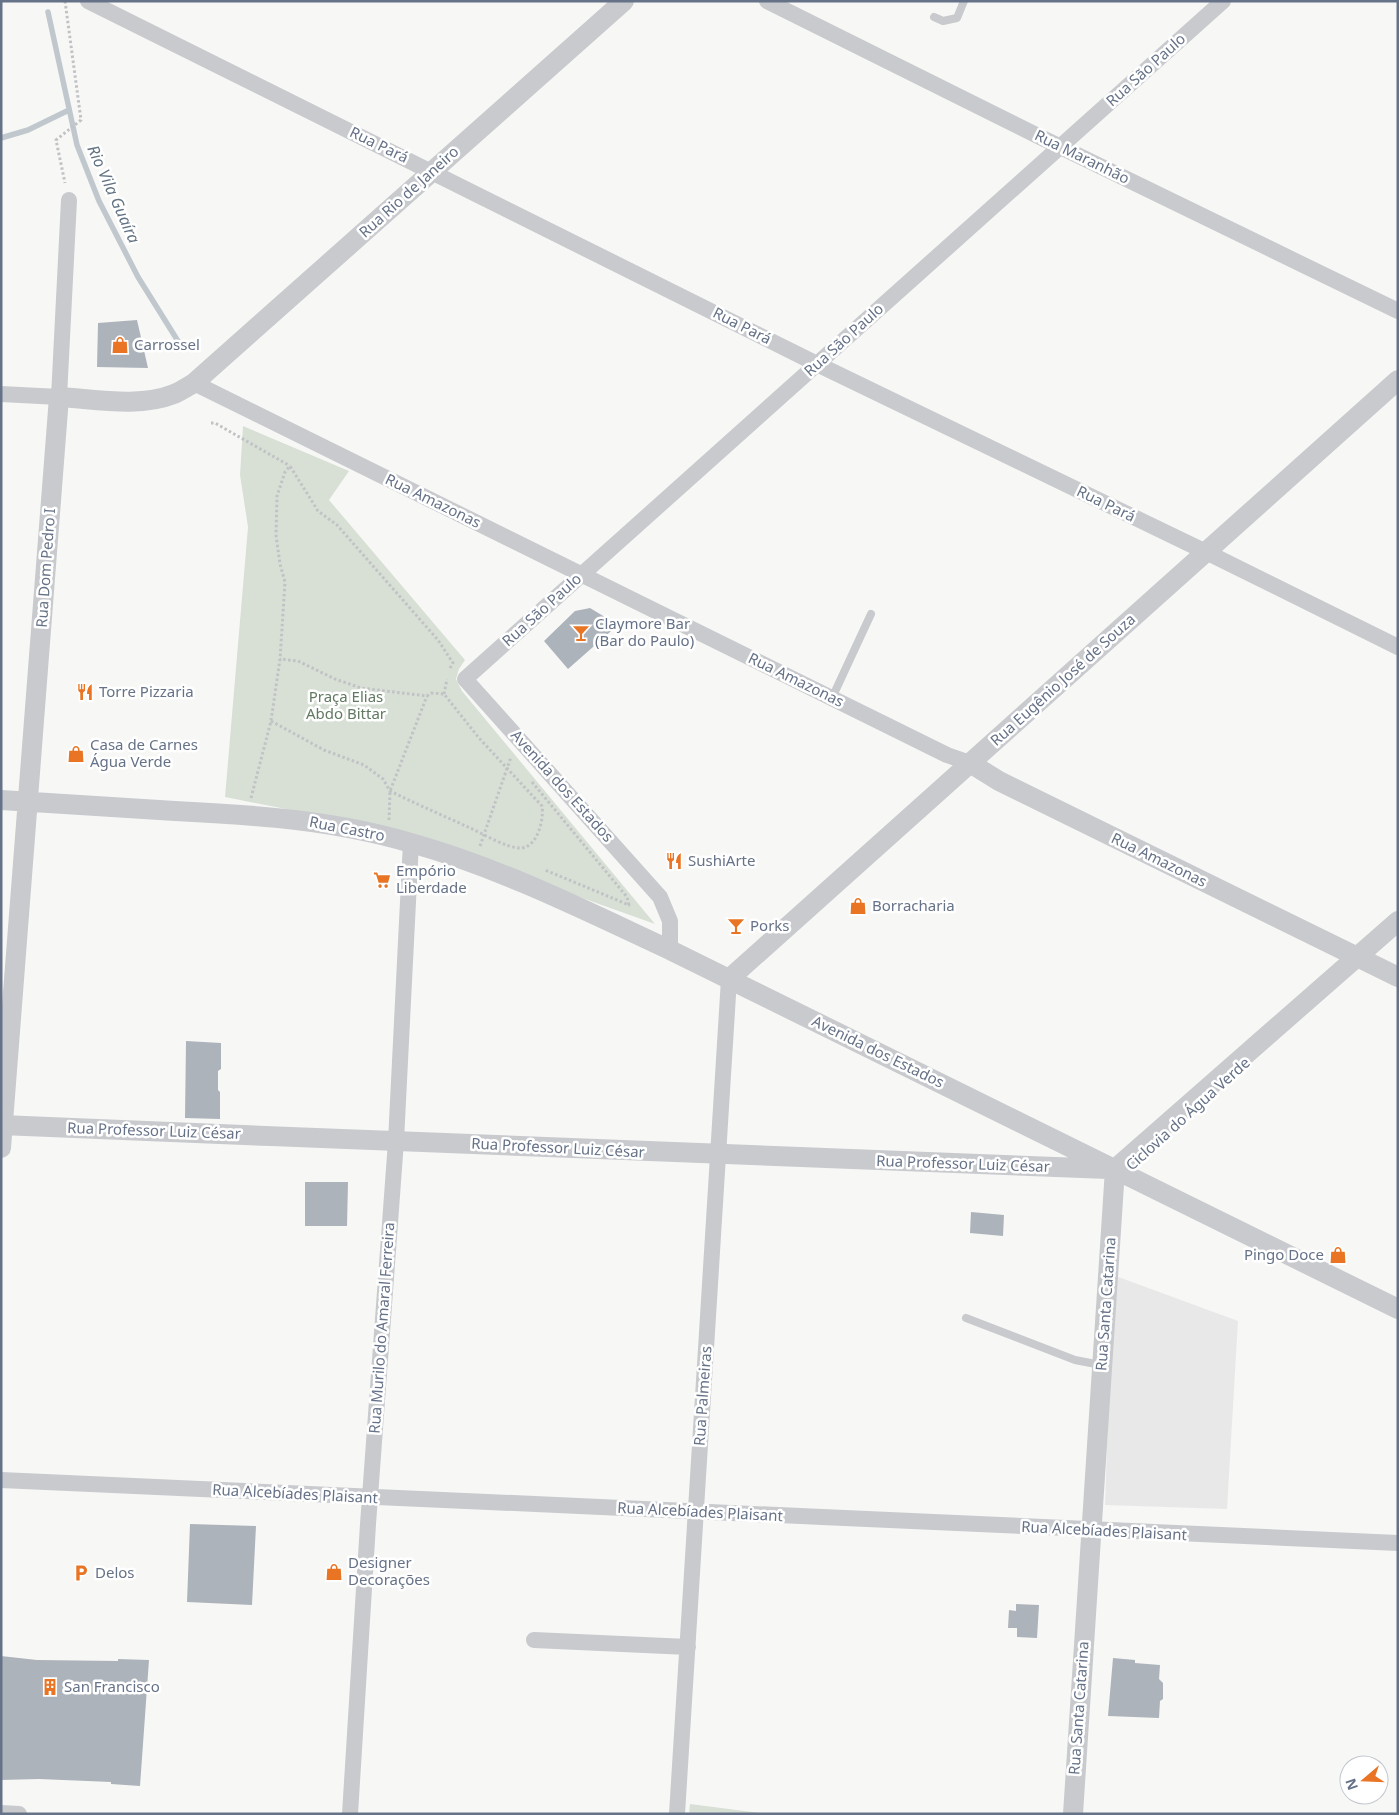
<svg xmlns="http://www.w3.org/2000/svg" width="1399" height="1815" font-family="'Noto Sans',sans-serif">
<rect width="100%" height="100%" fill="#f7f8f5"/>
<path fill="#e8e8e8" d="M1113,1275L1238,1321L1227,1509L1105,1505Z"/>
<path fill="#d8e0d6" d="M243,426L349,471L329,500L465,660L459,669L456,679L462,691L655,924L392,830L225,797L248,527L240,475Z
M690,1804L768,1814H689Z"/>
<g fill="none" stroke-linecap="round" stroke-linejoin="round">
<path stroke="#c0c8ce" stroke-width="5.5" d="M48,12L77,145L99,201L138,277L181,346
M1,138L28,130L69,110"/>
</g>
<path fill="#adb3bb" d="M137,320L148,368L97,367L98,323Z
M590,608L618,625L568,669L544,641L575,611Z
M186,1041L221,1043V1069L218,1071V1090L220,1092V1119L185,1118Z
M305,1182H348L347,1226H305Z
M971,1212L1004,1215L1003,1236L970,1233Z
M190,1524L256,1526L252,1605L187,1602Z
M1016,1604L1039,1605L1037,1638L1017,1637V1628H1008L1009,1610L1016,1611Z
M1,1656L37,1660L118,1661V1659L149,1660L140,1786L111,1784V1782L39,1779L1,1780Z
M1113,1658L1135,1660V1663L1160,1665L1159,1679L1163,1683V1699L1160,1701L1159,1718L1108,1716Z"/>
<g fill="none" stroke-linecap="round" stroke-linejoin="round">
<path stroke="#c1c2c5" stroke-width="3" stroke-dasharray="2.5 2.5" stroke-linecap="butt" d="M65,1L81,120L56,140L65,183
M211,423H215L290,466
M444,694L447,679
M271,721L324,750L364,765L383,779L390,791C416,804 442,815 468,827C482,833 507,849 522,848C538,846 544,819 542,806L479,738L444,694L431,693L427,696L361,688L335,679L298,661L280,659
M532,782L627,897L629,905L545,870
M251,798L271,721L280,659L285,582L280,564L276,535L277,496L285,472L290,466L318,511L337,525L438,640L453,663L450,668
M389,820L390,791L427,696
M480,846L511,757"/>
<path stroke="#c8cace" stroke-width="8" d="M934,17L943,21L957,18L964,1
M832,698L871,614
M966,1318L1075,1360L1101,1365"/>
<path stroke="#c8cace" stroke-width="16" d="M88,1L817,364L1206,552L1398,647
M767,1L1036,135L1398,311
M194,383L947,755L970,763
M1,394L59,397L69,200
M670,950V921L660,897L465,679L1223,1
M1,1480L1398,1543
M534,1640L688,1647
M1,1813L19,1814
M350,1814L368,1524L396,1141L411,842
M677,1814L729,979"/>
<path stroke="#c8cace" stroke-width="20" d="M970,763L999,781L1398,977
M1,800C59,804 117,807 175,811C255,815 334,820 411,843C501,868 586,911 670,950L1398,1309
M729,979L1398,380
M1,1125C370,1140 739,1156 1108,1169
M1,1148L59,397C95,399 139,408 174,394C181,391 187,387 194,383L624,1
M1073,1814L1115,1169L1398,921"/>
</g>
<defs>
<g id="shop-bare" transform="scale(1.35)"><path d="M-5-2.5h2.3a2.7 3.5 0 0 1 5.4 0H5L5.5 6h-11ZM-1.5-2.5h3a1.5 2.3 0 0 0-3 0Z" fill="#e97524" stroke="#fff" stroke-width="2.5" paint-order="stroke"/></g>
<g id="bar-bare" transform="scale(1.35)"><path d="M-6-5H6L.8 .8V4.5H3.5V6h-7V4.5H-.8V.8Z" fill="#e97524" stroke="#fff" stroke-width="2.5" paint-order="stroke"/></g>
<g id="restaurant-bare" transform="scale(1.35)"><path d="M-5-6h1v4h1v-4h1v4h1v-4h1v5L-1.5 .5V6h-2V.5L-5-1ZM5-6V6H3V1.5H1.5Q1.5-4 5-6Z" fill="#e97524" stroke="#fff" stroke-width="2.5" paint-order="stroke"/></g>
<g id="supermarket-bare" transform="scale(1.35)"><path d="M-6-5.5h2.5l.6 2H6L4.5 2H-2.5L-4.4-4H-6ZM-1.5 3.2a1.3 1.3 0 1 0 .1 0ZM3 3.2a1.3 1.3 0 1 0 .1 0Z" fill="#e97524" stroke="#fff" stroke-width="2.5" paint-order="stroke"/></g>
<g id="parking-bare" transform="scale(1.35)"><path d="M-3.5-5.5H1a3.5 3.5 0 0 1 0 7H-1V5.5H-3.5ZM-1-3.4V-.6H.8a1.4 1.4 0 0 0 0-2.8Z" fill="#e97524" stroke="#fff" stroke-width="2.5" paint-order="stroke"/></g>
<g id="building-bare" transform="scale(1.35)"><path d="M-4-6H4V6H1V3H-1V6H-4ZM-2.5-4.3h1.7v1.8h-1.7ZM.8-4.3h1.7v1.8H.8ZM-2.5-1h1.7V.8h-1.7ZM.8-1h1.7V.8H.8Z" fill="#e97524" stroke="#fff" stroke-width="2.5" paint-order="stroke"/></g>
</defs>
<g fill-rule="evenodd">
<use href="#shop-bare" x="120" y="345"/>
<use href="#bar-bare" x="581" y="633"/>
<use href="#restaurant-bare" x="85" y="692"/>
<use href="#shop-bare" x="76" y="754"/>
<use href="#restaurant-bare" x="674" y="861"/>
<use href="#supermarket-bare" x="382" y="880"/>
<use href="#shop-bare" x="858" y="906"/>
<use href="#bar-bare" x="736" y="926"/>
<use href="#shop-bare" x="1338" y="1255"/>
<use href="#shop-bare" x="334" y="1572"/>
<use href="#parking-bare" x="81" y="1573"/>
<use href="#building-bare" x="50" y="1687"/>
</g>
<g text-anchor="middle" stroke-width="5" stroke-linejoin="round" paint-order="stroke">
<g font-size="15" fill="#667287" stroke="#fff">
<text transform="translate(1146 70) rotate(-42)" y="5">Rua São Paulo</text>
<text transform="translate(379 145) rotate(26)" y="5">Rua Pará</text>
<text transform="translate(1082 157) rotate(26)" y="5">Rua Maranhão</text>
<text transform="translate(409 192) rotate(-42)" y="5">Rua Rio de Janeiro</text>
<text transform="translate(742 326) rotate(27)" y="5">Rua Pará</text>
<text transform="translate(844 340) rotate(-42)" y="5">Rua São Paulo</text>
<text transform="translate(433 501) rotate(26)" y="5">Rua Amazonas</text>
<text transform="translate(1106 504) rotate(26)" y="5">Rua Pará</text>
<text transform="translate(46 568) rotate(-86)" y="5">Rua Dom Pedro I</text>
<text transform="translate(542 610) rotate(-42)" y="5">Rua São Paulo</text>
<text transform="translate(796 680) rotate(26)" y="5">Rua Amazonas</text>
<text transform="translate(1063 680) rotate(-42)" y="5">Rua Eugênio José de Souza</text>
<text transform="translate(562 786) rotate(48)" y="5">Avenida dos Estados</text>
<text transform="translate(347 829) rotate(11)" y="5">Rua Castro</text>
<text transform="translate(1159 860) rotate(26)" y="5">Rua Amazonas</text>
<text transform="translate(878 1052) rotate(26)" y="5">Avenida dos Estados</text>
<text transform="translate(1188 1114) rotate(-42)" y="5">Ciclovia do Água Verde</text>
<text transform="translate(154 1131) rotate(2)" y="5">Rua Professor Luiz César</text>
<text transform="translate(558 1148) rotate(3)" y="5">Rua Professor Luiz César</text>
<text transform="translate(963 1164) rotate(2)" y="5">Rua Professor Luiz César</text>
<text transform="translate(1106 1304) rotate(-86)" y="5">Rua Santa Catarina</text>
<text transform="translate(382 1328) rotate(-86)" y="5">Rua Murilo do Amaral Ferreira</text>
<text transform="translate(703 1396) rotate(-86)" y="5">Rua Palmeiras</text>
<text transform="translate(295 1494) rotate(3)" y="5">Rua Alcebíades Plaisant</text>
<text transform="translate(700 1512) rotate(3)" y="5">Rua Alcebíades Plaisant</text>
<text transform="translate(1104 1531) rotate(3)" y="5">Rua Alcebíades Plaisant</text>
<text transform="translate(1079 1708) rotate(-86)" y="5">Rua Santa Catarina</text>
</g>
<g font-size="15" fill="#667287" stroke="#fff" text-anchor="start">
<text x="134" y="350">Carrossel</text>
<text x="595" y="629">Claymore Bar<tspan x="595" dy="17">(Bar do Paulo)</tspan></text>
<text x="99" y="697">Torre Pizzaria</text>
<text x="90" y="750">Casa de Carnes<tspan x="90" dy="17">Água Verde</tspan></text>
<text x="688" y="866">SushiArte</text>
<text x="396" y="876">Empório<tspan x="396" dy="17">Liberdade</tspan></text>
<text x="872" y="911">Borracharia</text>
<text x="750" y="931">Porks</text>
<text x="1324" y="1260" text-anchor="end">Pingo Doce</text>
<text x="348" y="1568">Designer<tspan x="348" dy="17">Decorações</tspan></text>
<text x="95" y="1578">Delos</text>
<text x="64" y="1692">San Francisco</text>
</g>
<g font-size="15" fill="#617961" stroke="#fff">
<text x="346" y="702">Praça Elias<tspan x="346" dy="17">Abdo Bittar</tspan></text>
</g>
<g font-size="16" font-style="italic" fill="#627383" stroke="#fff">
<text transform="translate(114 194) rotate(66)" y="6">Rio Vila Guaíra</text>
</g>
</g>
<rect width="1399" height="1815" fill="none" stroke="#667287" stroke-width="5"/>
<g transform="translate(1364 1780) rotate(251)"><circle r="24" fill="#ffffff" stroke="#c2c7cf"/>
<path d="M0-4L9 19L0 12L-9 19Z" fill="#e97524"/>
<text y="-8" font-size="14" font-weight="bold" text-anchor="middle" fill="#667287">N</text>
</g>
</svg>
